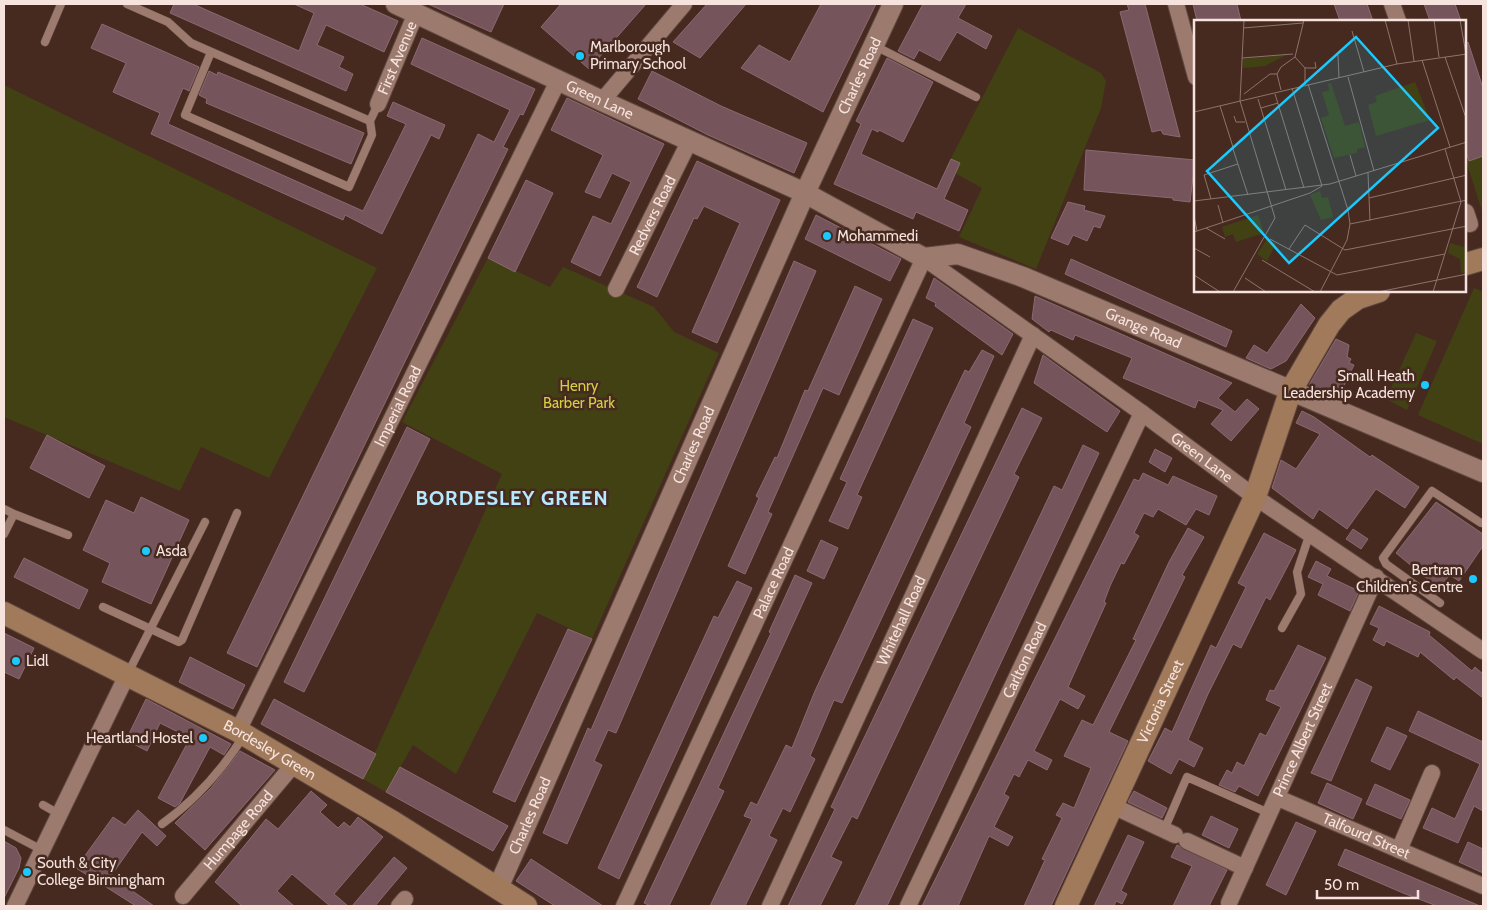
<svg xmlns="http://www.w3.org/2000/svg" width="1487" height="910" font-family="Cabin,sans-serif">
<rect width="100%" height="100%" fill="#462a20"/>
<path fill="#424114" d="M1018,28L1101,73L1106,81L1101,108L1036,269L959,237L982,188L946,168Z
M4,85L377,268L269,478L201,447L180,491L4,417Z
M1483,155V214L1466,161Z
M488,258L550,287L563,267L654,307L674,332L719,353L592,639L537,613L456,774L413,745L386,792L363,779L502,474L402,422Z
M1474,288L1483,292V444L1418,415Z
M1416,333L1437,341L1407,410L1386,399Z"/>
<path fill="#76545c" stroke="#8c6970" d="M174,4H193L299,51L314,13L294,4H360L398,21L384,52L326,25L317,45L344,57L339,67L353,74L346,91L170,13Z
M428,4H504L491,32Z
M561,4H646L589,69L541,27Z
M707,4H746L700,58L673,42Z
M821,4H876L823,112L741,68L759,45L790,62Z
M923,4H966L958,18L992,36L986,49L957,32L940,61L919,50L914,59L898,51Z
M1127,4H1145L1180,137L1163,134L1161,130L1152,132L1120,12L1129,10Z
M1193,4H1237L1241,21H1197Z
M1334,4H1367L1373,21H1340Z
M1424,4H1455L1461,21H1430Z
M102,24L199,67L189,91L183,88L168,124L363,211L406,124L387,116L393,102L445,125L439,139L431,135L382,234L345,215L343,220L151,134L160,113L113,92L126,63L91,48Z
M422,38L535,89L523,115L520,114L503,147L508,149L257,667L227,653L478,134L494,142L510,110L411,64Z
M1468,42L1483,88V156L1469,161L1466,152V43Z
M887,58L933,82L903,142L879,130L878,132L872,129L861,154L937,189L951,159L960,163L944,199L968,210L959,231L916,212L913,219L834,184L861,124L856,121Z
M209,71L217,75L218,72L364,133L351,164L206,103L207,99L199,95Z
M652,71L721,106L807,143L794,173L708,135L638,99Z
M567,98L664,144L600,276L571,262L593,216L611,224L631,182L612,173L600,198L585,192L603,155L551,130Z
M1086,150L1195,160L1190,202L1173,200V198L1084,190Z
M697,161L780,200L717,343L692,332L740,223L704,206L697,219L694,218L657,297L637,287Z
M526,180L553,193L515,272L488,258Z
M1068,202L1085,206L1084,210L1105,216L1100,228L1094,226L1087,241L1073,235L1068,245L1051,238Z
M816,215L901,259L890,281L805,239Z
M1071,259L1232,331L1226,347L1065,274Z
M794,261L816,271L616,733L608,730L594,761L602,765L567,844L543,833L588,728L591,730Z
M934,278L1013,334L1002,355L935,306L936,303L926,298Z
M855,286L882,299L839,395L823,388L768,512L772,514L745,574L728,566L759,498L756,496L775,457L777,458L805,390L808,391Z
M1035,296L1232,383L1218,398L1235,412L1247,399L1259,409L1231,441L1211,424L1223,410L1198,400L1195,408L1128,380L1123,378L1132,358L1075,335L1073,340L1051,330L1049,332L1032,319Z
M1301,304L1315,318L1286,361L1271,369L1246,358L1254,345L1267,353Z
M913,319L933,328L857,495L862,497L848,529L829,521L847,482L840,479Z
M1336,339L1349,345L1347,357L1351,359L1349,363L1354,365L1338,398L1309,385Z
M982,350L994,356L964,423L971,427L842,703L834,700L810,756L815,759L790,812L783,808L769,836L777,840L745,906H710L752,819L744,816L751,802L757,805L786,745L792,748L815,691L944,414L965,370L969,372Z
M1043,355L1120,411L1107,432L1034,383Z
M1022,408L1042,418L1014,474L1019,477L857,819L852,816L831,857L842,862L820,906H788L835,809L831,807Z
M1302,411L1314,417L1370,457L1372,455L1419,487L1405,508L1376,489L1347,529L1319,509L1313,519L1272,488L1281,460L1296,469L1320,434L1296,423Z
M407,427L430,439L304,692L284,682Z
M47,435L105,466L89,498L30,468Z
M1083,445L1099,453L887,906H855L1054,486L1062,490Z
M1155,449L1172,458L1165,472L1149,462Z
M1143,473L1168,485L1173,476L1217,496L1209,515L1196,509L1186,525L1158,509L1153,517L1144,513L1134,533L1139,536L1124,564L1121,563L1110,586L1104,602L1106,603L1068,687L1085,696L1078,709L1060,699L1034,751L1052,760L1047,770L1028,760L1019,777L1014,774L1004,794L1009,797L994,827L1013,837L1008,846L989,836L958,906H922L1134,479L1139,481Z
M141,497L189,520L151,604L102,582L110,563L83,550L106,500L134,513Z
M1436,502L1483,534V546L1459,581L1450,575L1438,588L1396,553Z
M1188,528L1204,537L1182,575L1185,577L1109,732L1128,741L1051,906H1024L1045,860L1042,859L1062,818L1056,815L1063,803L1074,808L1091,768L1064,756L1082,720L1093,725L1136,640L1133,639L1169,562Z
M1353,529L1368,539L1361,549L1346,539Z
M1264,533L1296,550L1270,600L1266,597L1241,648L1233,644L1208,694L1188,740L1203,748L1194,767L1179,759L1171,774L1148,761L1165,728L1172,732L1211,645L1216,648L1246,587L1238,583Z
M821,540L838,548L824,579L807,571Z
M24,558L88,590L79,609L14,577Z
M1316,561L1331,569L1327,576L1359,591L1350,611L1318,595L1323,584L1308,577Z
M795,575L812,583L718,788L724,791L669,906H651L644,903L771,633L769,632Z
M737,581L752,588L619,879L598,868L714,616L718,618Z
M1379,606L1430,632L1429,635L1472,671L1475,667L1483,674V698L1456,677L1454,680L1420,652L1418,657L1386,641L1384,646L1373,640L1379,628L1370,624Z
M568,629L592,639L515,802L493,792Z
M4,633L34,648L19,679L4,672Z
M1298,645L1326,658L1258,796L1239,786L1235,792L1219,785L1227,770L1232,773L1237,762L1244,766L1260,733L1266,736L1281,707L1266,700L1270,690L1274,691Z
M190,657L245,685L233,709L179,682Z
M1356,679L1372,687L1331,781L1311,773Z
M146,699L231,744L224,755L210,747L180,803L175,807L158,798L190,738L160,723L147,751L126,740Z
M274,699L376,754L363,779L261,724Z
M1418,711L1483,742V811L1474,806L1458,843L1423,828L1432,808L1455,819L1480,764L1409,731Z
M1387,727L1407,736L1390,770L1371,761Z
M240,751L275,770L205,850L175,823L211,788Z
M400,767L508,826L493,851L386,792Z
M1327,783L1362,799L1353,819L1318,803Z
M1375,784L1410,800L1401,819L1366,804Z
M311,791L327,805L320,812L338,828L344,822L350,827L358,817L383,837L334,894L348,906H330L292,874L277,891L294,906H242L215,882L266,819L278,829Z
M1134,791L1167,808L1162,818L1128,802Z
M138,810L166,836L157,846L142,832L111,876L154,906H136L76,868L113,817L125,825Z
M1211,816L1238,829L1229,848L1202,835Z
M1296,822L1316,831L1286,895L1266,885Z
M1128,835L1144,842L1121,891L1127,894L1122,904L1116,901L1114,906H1094Z
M4,841L16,848L21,858L19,868L4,898Z
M1468,842L1483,849V873L1459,862Z
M1177,845L1227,870L1209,906H1173L1192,866L1171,857Z
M1345,849L1440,889L1480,906H1437L1403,893L1338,865Z
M394,857L407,868L375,906H352Z
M531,859L603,906H555L516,881Z"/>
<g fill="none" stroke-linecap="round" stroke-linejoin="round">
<g stroke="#604840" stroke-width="9">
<path id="service" d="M127,4L168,22L191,43L370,121L378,104
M45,42L61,4
M875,46L976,97
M211,52L185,115L349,187L372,135L370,121
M4,509L14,514L4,534
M14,514L68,535
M1440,603L1386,564L1383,558L1432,491L1481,523H1483
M103,607L179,642L182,640L237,513
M1282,628L1301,594L1297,572L1310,533
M128,673L205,522
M43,805L59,814
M162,824C194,801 222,770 243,737
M4,830L42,850
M1164,830L1187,777L1271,814"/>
</g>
<g stroke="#604840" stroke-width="18">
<g id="minor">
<path d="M1176,4L1196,77"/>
<path d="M1392,4L1398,21"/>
<path d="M602,101L684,4"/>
<path id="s1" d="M378,104L416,13"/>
<path d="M1466,212L1470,224"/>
<path id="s2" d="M616,289L689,142"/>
<path id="s3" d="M238,731L558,81"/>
<path id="s4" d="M1278,798L1483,886"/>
<path d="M1113,806L1175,835"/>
<path d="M1187,841L1245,868"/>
<path d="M1399,850L1432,773"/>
<path id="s5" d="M183,896L294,764"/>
<path id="s6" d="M1229,903L1376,577"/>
<path d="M15,906L127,675"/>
<path d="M399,906L405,899"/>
<path id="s7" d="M624,906L924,258L1142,413L1255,497L1483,651"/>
<path id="s8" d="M770,906L1033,335"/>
<path id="s9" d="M908,906L1142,413"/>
</g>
</g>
<g stroke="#604840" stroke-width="22">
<g id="tertiary">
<path id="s10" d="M396,4L602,101L805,193L924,258L958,254L1023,277L1483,472"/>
<path id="s11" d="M498,888L805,193L893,4"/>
</g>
</g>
<g stroke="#604840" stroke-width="24">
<g id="secondary">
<path d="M1466,264L1483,259"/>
<path id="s12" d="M4,613L238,731L393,822L526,906"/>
<path id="s13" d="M1066,906L1255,497L1290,392L1329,325L1341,310L1358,298L1379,291"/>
</g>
</g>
<use href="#service" stroke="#9c7a6e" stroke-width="8"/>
<use href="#minor" stroke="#9c7a6e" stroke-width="16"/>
<use href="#tertiary" stroke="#9c7a6e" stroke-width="20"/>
<use href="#secondary" stroke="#a17a5b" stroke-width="22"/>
</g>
<g fill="#1cc9fc" stroke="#462a20" stroke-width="2">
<circle cx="580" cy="56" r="5"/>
<circle cx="827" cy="236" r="5"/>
<circle cx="1425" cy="385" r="5"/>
<circle cx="146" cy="551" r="5"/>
<circle cx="1473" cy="579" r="5"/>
<circle cx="16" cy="661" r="5"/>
<circle cx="203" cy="738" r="5"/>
<circle cx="27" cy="872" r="5"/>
</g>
<g text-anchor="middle" stroke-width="5" stroke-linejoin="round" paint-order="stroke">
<g font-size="15" fill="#f6e3dd" stroke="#462a20" text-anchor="start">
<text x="590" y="52">Marlborough<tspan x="590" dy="17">Primary School</tspan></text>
<text x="837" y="241">Mohammedi</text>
<text x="1415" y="381" text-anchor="end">Small Heath<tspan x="1415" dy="17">Leadership Academy</tspan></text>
<text x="156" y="556">Asda</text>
<text x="1463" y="575" text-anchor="end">Bertram<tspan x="1463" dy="17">Children's Centre</tspan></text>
<text x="26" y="666">Lidl</text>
<text x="193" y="743" text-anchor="end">Heartland Hostel</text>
<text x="37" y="868">South &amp; City<tspan x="37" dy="17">College Birmingham</tspan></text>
</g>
<g font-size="15" fill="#f6e3dd" stroke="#462a20">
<text dy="5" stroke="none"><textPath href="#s1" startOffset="50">First Avenue</textPath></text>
<text dy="5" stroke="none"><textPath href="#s11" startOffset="889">Charles Road</textPath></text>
<text dy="5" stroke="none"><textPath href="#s10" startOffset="225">Green Lane</textPath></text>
<text dy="5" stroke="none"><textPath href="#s2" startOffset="82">Redvers Road</textPath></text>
<text dy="5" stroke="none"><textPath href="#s10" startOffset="820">Grange Road</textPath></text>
<text dy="5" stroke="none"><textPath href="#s3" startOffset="362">Imperial Road</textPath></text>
<text dy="5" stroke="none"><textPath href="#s11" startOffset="484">Charles Road</textPath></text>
<text dy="5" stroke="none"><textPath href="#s7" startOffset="1056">Green Lane</textPath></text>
<text dy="5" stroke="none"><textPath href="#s7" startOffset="356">Palace Road</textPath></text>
<text dy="5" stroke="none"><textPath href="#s8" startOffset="314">Whitehall Road</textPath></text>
<text dy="5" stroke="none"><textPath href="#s9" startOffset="272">Carlton Road</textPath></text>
<text dy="5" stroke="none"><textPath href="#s13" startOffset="225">Victoria Street</textPath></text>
<text dy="5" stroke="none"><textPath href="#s6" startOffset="179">Prince Albert Street</textPath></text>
<text dy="5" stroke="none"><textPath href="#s12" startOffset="299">Bordesley Green</textPath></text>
<text dy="5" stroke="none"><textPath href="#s11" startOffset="79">Charles Road</textPath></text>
<text dy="5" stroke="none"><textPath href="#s5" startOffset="86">Humpage Road</textPath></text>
<text dy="5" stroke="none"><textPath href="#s4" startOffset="96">Talfourd Street</textPath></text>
</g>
<g font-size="15" fill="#d2d142" stroke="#462a20">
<text x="579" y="391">Henry<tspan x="579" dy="17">Barber Park</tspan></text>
</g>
<g font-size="20" font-weight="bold" letter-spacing="1" fill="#b6e9ff" stroke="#462a20">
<text x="512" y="505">BORDESLEY GREEN</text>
</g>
</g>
<g transform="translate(1194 20)">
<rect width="272" height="272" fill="#462a20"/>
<path d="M92,35L71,46L49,48V39ZM221,62L236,100L182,116L174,85L183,82L181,76ZM137,63L151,106L165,102L171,127L163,129V133L140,138L127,98L135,95L128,72L135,71L134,64ZM126,171L128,178L134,177L139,197L127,200L116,175ZM64,195L70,213L42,222L39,214L31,217L28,207ZM73,219L82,224L73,241L63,234ZM272,220V253H267L266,239L254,233L256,223L270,227Z" fill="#424114"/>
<path fill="none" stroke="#8c746c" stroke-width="1" d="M191,0L203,44M214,0L220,41M240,0L245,37M266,0L272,34M49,8L109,3M158,11L170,52M144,35L145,58M101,37L111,48V65M251,37L273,101M48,38L99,34M228,40L256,127M111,48H122L121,42M83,54L87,70M154,57L180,151M114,64L154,190L156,204L153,220L126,272M98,68L128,166M50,74L76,54H83L87,47L101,37L110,0M81,74L110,168M64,79L92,170M26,86L39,127M67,88L84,83M0,92L203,44L273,34M40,96L42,102H51M39,129L54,175M156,135L162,156M174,153L176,201M175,178L273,155M17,179L10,155L44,144M0,181L136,164L273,122M24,185L29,203M0,196L3,211M156,204L273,180M12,208L31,219M0,212L116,173L128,166M76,219L143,255L251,234M0,228L16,237M95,229L111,205L151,230L273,206M68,240L121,272M0,255L26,272M51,258L72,272M39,272L81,198L46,81L50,0M184,272L273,254M239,272L267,182L251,129"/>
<path fill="#1cc9fc" fill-opacity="0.15" stroke="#1cc9fc" stroke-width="2.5" d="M162,17L244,108L95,243L13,151Z"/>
<rect width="272" height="272" fill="none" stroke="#f6e3dd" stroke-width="2.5"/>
</g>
<rect width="1487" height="910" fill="none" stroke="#f6e3dd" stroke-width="10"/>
<path d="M1317 890v8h101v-8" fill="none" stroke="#f6e3dd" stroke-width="2.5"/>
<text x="1324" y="890" font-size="15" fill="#f6e3dd" stroke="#462a20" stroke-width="4" paint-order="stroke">50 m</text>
</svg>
